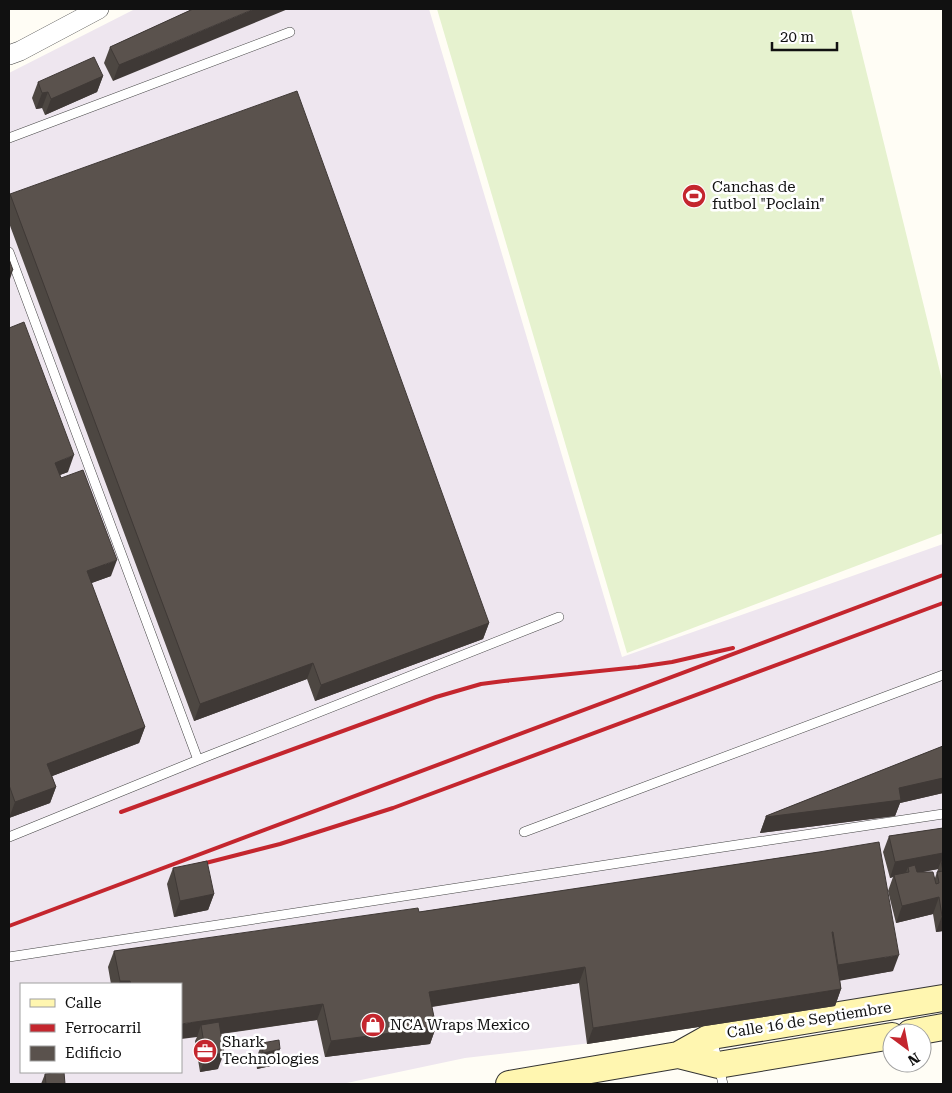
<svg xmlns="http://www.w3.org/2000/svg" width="952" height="1093" font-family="'Roboto Serif',serif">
<rect width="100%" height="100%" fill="#fffdf5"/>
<path fill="#eee6ef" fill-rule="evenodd" d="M135,9H429L622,657L943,544V986L835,1006L591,1043L465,1058L342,1084H9V73ZM21,984H181V1072H21Z"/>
<path fill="#e6f2cf" d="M437,9H851L943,384V533L627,653Z"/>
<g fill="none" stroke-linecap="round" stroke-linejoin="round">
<g stroke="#444" stroke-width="10">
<path id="lane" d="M9,138L290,32
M9,252L198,760
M524,832L943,675
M9,837L198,760L559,617
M9,957L710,849L943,814
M712,1038L723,1084"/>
</g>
<g stroke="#444" stroke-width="20">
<path id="street" d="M9,55L20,51L99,9"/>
</g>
<g stroke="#333" stroke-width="28">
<path id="secondary" d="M910,1033L943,1027
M678,1055L718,1065L892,1036
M509,1084L678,1055L712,1036L943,998"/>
</g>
<use href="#lane" stroke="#fff" stroke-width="9"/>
<use href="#street" stroke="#fff" stroke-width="19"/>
<use href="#secondary" stroke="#fff6b0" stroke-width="26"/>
<path stroke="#c4262e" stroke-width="4" d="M121,812L436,697L481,684L504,681L638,667L672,662L733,648
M194,866L280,844L393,808L943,603
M9,926L943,575"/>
</g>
<path fill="#4d4742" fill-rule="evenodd" d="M193,9L113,81L104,63L110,47Z
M103,76L97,92L45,115L42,108L36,109L32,98L38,82Z
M10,194L489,623L483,639L315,701L307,679L194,721L9,223V197Z
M9,328L68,472L60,475L111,576L91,583L145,727L139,743L52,776L56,787L50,803L9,818Z
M943,746V793L900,803L895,816L760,833L766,816Z
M943,828V931L936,932L933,914L896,923L888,891L893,877L890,878L883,852L889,836ZM938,869L935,878L921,872Z
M819,852L893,971L840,980L841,989L835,1006L587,1044L579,983L432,1007L436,1027L430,1044L325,1057L317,1020L221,1034L218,1069L200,1072L195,1041L197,1037L181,984H111L108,967L114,951L419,912Z
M173,868L214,894L208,910L174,917L167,884Z
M262,1043L275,1065L257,1069L256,1059Z
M45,1074L65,1084H41Z"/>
<path fill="#3f3936" d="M254,9H288L113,81L119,65Z
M103,76L97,92L45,115L51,99Z
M48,92L42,108L36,109L42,93Z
M13,270L9,282V272Z
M74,455L68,472L49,479L55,463Z
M117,560L111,576L81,587L87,571Z
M489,623L483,639L315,701L321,685Z
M313,663L307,679L194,721L200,704Z
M145,727L139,743L42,780L47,764Z
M943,778V793L900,803L895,816L760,833L766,817Z
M56,787L50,803L9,818L15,802Z
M943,853V868L941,861L938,869L908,875L909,872L908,867L905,875H894L893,877L890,878L895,862Z
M214,894L208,910L174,917L180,901Z
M939,897L933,914L896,923L902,906Z
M943,915V931L936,932L942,916Z
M899,955L893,971L833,982L838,965Z
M585,967L579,983L423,1008L429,992Z
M120,981H130L129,984H118Z
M841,989L835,1006L587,1044L593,1028Z
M323,1004L317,1020L203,1036L201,1025L197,1037L181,1039V1024Z
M436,1027L430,1044L325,1057L331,1041Z
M280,1049L275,1065L257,1069L263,1053Z
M224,1053L218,1069L200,1072L206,1056Z"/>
<path fill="#5a524d" stroke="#3f3936" d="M193,9H254L119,65L110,47Z
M94,57L103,76L51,99L48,92L42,93L38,82Z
M297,91L489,623L321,685L313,663L200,704L10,194Z
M9,259L13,270L9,272Z
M24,322L74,455L55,463L61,478L83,470L117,560L87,571L145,727L47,764L56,787L15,802L9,785V328Z
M943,746V778L899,788L901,800L766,817V816Z
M943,828V853L895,862L889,836Z
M879,842L899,955L838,965L833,932H832L841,989L593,1028L585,967L429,992L436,1027L331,1041L323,1004L181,1024V984H131L130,981H120L114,951L418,908L419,912L819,852Z
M207,861L214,894L180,901L173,868Z
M941,861H943V915L942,916L939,897L902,906L894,875L909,872L908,867L915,865L917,872H933L936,884L939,883L937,872L943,871Z
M219,1022L224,1053L206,1056L201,1025Z
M279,1040L280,1049L263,1053L262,1043Z
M64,1072L65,1084H46L45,1074Z"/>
<defs>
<g id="stadium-disc" transform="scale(1.25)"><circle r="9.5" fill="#c4262e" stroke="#fff"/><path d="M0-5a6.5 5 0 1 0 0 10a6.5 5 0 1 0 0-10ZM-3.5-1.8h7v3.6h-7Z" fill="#fff"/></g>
<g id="shop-disc" transform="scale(1.25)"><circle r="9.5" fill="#c4262e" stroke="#fff"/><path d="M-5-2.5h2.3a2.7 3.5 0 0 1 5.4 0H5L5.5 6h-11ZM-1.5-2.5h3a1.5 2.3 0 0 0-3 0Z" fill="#fff"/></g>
<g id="office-disc" transform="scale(1.25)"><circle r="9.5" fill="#c4262e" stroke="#fff"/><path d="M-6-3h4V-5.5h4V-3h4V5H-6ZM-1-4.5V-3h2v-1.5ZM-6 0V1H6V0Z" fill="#fff"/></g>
</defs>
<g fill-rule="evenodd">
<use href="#stadium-disc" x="694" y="196"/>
<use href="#shop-disc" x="373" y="1025"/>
<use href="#office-disc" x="205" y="1051"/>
</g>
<g text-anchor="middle" stroke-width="5" stroke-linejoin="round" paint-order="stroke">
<g font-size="15" fill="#111" stroke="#fff" text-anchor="start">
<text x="712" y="192">Canchas de<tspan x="712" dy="17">futbol "Poclain"</tspan></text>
<text x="390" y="1030">NCA Wraps Mexico</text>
<text x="222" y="1047">Shark<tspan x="222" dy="17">Technologies</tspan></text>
</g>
<g font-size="15" fill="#111" stroke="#fff">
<text transform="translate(809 1020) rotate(-9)" y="5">Calle 16 de Septiembre</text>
</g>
</g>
<rect width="952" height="1093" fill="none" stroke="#111111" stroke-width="20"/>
<rect x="20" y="983" width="162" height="90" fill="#ffffff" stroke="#a0a0a0"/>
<rect x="30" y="999" width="25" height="8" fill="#fff6b0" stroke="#a0a0a0"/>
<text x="65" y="1008" font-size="15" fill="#111111">Calle</text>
<rect x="30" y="1024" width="25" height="8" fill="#c4262e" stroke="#a0a0a0"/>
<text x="65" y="1033" font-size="15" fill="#111111">Ferrocarril</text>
<rect x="30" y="1046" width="25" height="15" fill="#5a524d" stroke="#a0a0a0"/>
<text x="65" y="1058" font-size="15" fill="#111111">Edificio</text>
<g transform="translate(907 1048) rotate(148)"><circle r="24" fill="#ffffff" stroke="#a0a0a0"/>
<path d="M0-4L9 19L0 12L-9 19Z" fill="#c4262e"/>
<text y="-8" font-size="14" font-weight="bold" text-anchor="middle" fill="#111111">N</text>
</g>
<path d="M772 42v8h65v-8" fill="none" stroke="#111111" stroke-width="2.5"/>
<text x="780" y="42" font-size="15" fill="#111111" stroke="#ffffff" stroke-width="4" paint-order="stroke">20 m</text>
</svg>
